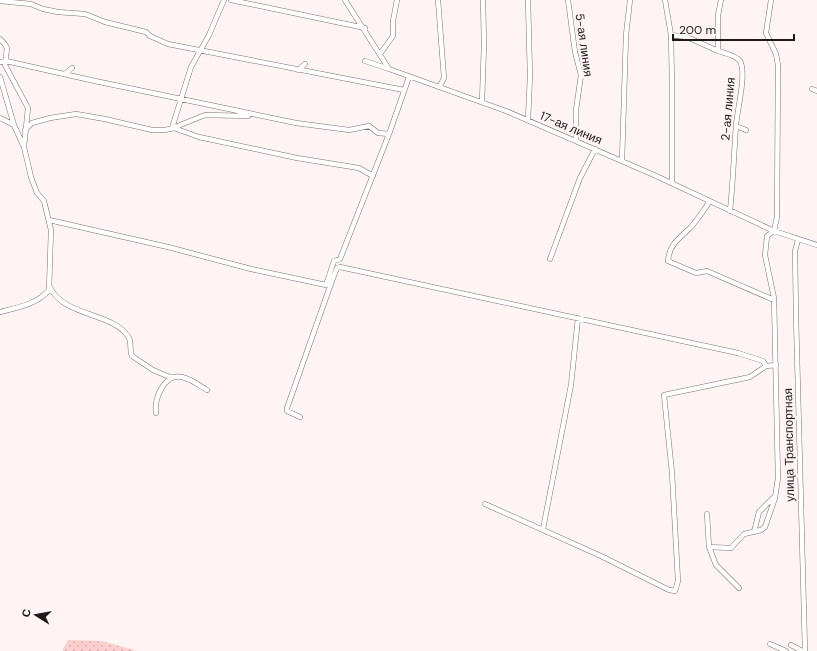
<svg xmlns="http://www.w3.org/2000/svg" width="817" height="651" font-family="'DM Sans',sans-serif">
<defs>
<pattern id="grass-dots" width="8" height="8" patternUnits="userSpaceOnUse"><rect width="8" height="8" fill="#facfce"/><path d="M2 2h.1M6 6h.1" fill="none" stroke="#d6b1b0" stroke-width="1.8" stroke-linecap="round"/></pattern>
</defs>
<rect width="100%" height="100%" fill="#fef4f3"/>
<path fill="url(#grass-dots)" d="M68,640L102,641L137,651H62Z"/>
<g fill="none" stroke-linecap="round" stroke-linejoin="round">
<g stroke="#7c7171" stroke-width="5.5">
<path id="minor" d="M231,0L365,28
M345,0L389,69L506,111L654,175L774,231L817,245
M438,0L444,78L440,86
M528,0L530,76L528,120
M568,0L575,52L581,75L576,110V141
M665,0L671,35L672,84V183
M721,0L718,15V51C724,53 736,55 740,61C747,73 737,111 736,125C734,154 733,182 730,211
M0,1L31,4L43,9L58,12L85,14L105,22L146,32L150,36L168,44L404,90
M671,35L687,37L718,51
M0,39L4,43L7,48L5,65L28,108L24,147L31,177L37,193L44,201L51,230L49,290C38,304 16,308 0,312
M380,54L393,36V21L397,0
M365,61L389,69
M0,62L6,61L95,81L296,123L349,130L369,126L378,133L389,134
M298,70L305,64
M65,74L72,68
M0,77L14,125
M812,89L817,91
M482,102L484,44L483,0
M0,118L14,125L23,145
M736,126L746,130
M172,128L191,67L209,35L224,0
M173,128L205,115L248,116
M25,130L32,123L50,118L76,114L105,119L152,130H165L174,128L199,137L297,158L359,168L373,176
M622,161L626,35L630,0
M710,201C704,210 698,219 691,227C680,238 669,244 668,261L696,273L707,271L774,300
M49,220L168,247L251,269L326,285L334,261L340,259L389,134L409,77
M798,240L795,251L796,316L805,651
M550,259L580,178L595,149
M50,287C63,317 115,312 129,338C132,344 129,350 132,356L153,370L172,378
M156,413C154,399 164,373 182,377C191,379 199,385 207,390
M300,417L287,411V408L333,278L337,268L340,267L738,353L763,361L766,366
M485,504L601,556L669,590L675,591L678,581L672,473L664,395L750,377L766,366L776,365
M707,514L709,547
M543,529L571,385L578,318
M754,532L759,512L775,496
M739,588L716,565L709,547L731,548L744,534L761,530L765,527L775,498L778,478L774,298L765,255L767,236L774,231L777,217L778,65L776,54L766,33L771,0
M770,644L786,651
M791,645L802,651"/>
</g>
<use href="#minor" stroke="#fff" stroke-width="4.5"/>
</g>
<g text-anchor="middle" stroke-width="4" stroke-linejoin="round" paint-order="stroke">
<g font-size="12" fill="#1d1919" stroke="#fef4f3">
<text transform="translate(584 45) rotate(82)" y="4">5-ая линия</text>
<text transform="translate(728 109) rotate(-85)" y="4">2-ая линия</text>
<text transform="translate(571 128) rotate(23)" y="4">17-ая линия</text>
<text transform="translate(789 445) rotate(-91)" y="4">улица Транспортная</text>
</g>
</g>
<g transform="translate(36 615) rotate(281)" stroke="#fef4f3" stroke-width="3" paint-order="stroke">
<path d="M0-3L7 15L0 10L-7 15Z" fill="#1d1919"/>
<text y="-6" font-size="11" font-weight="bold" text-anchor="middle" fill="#1d1919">С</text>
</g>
<path d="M673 34v6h121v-6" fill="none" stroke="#1d1919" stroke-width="2"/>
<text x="679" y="34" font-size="12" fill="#1d1919" stroke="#fef4f3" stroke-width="3" paint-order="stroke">200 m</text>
</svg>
